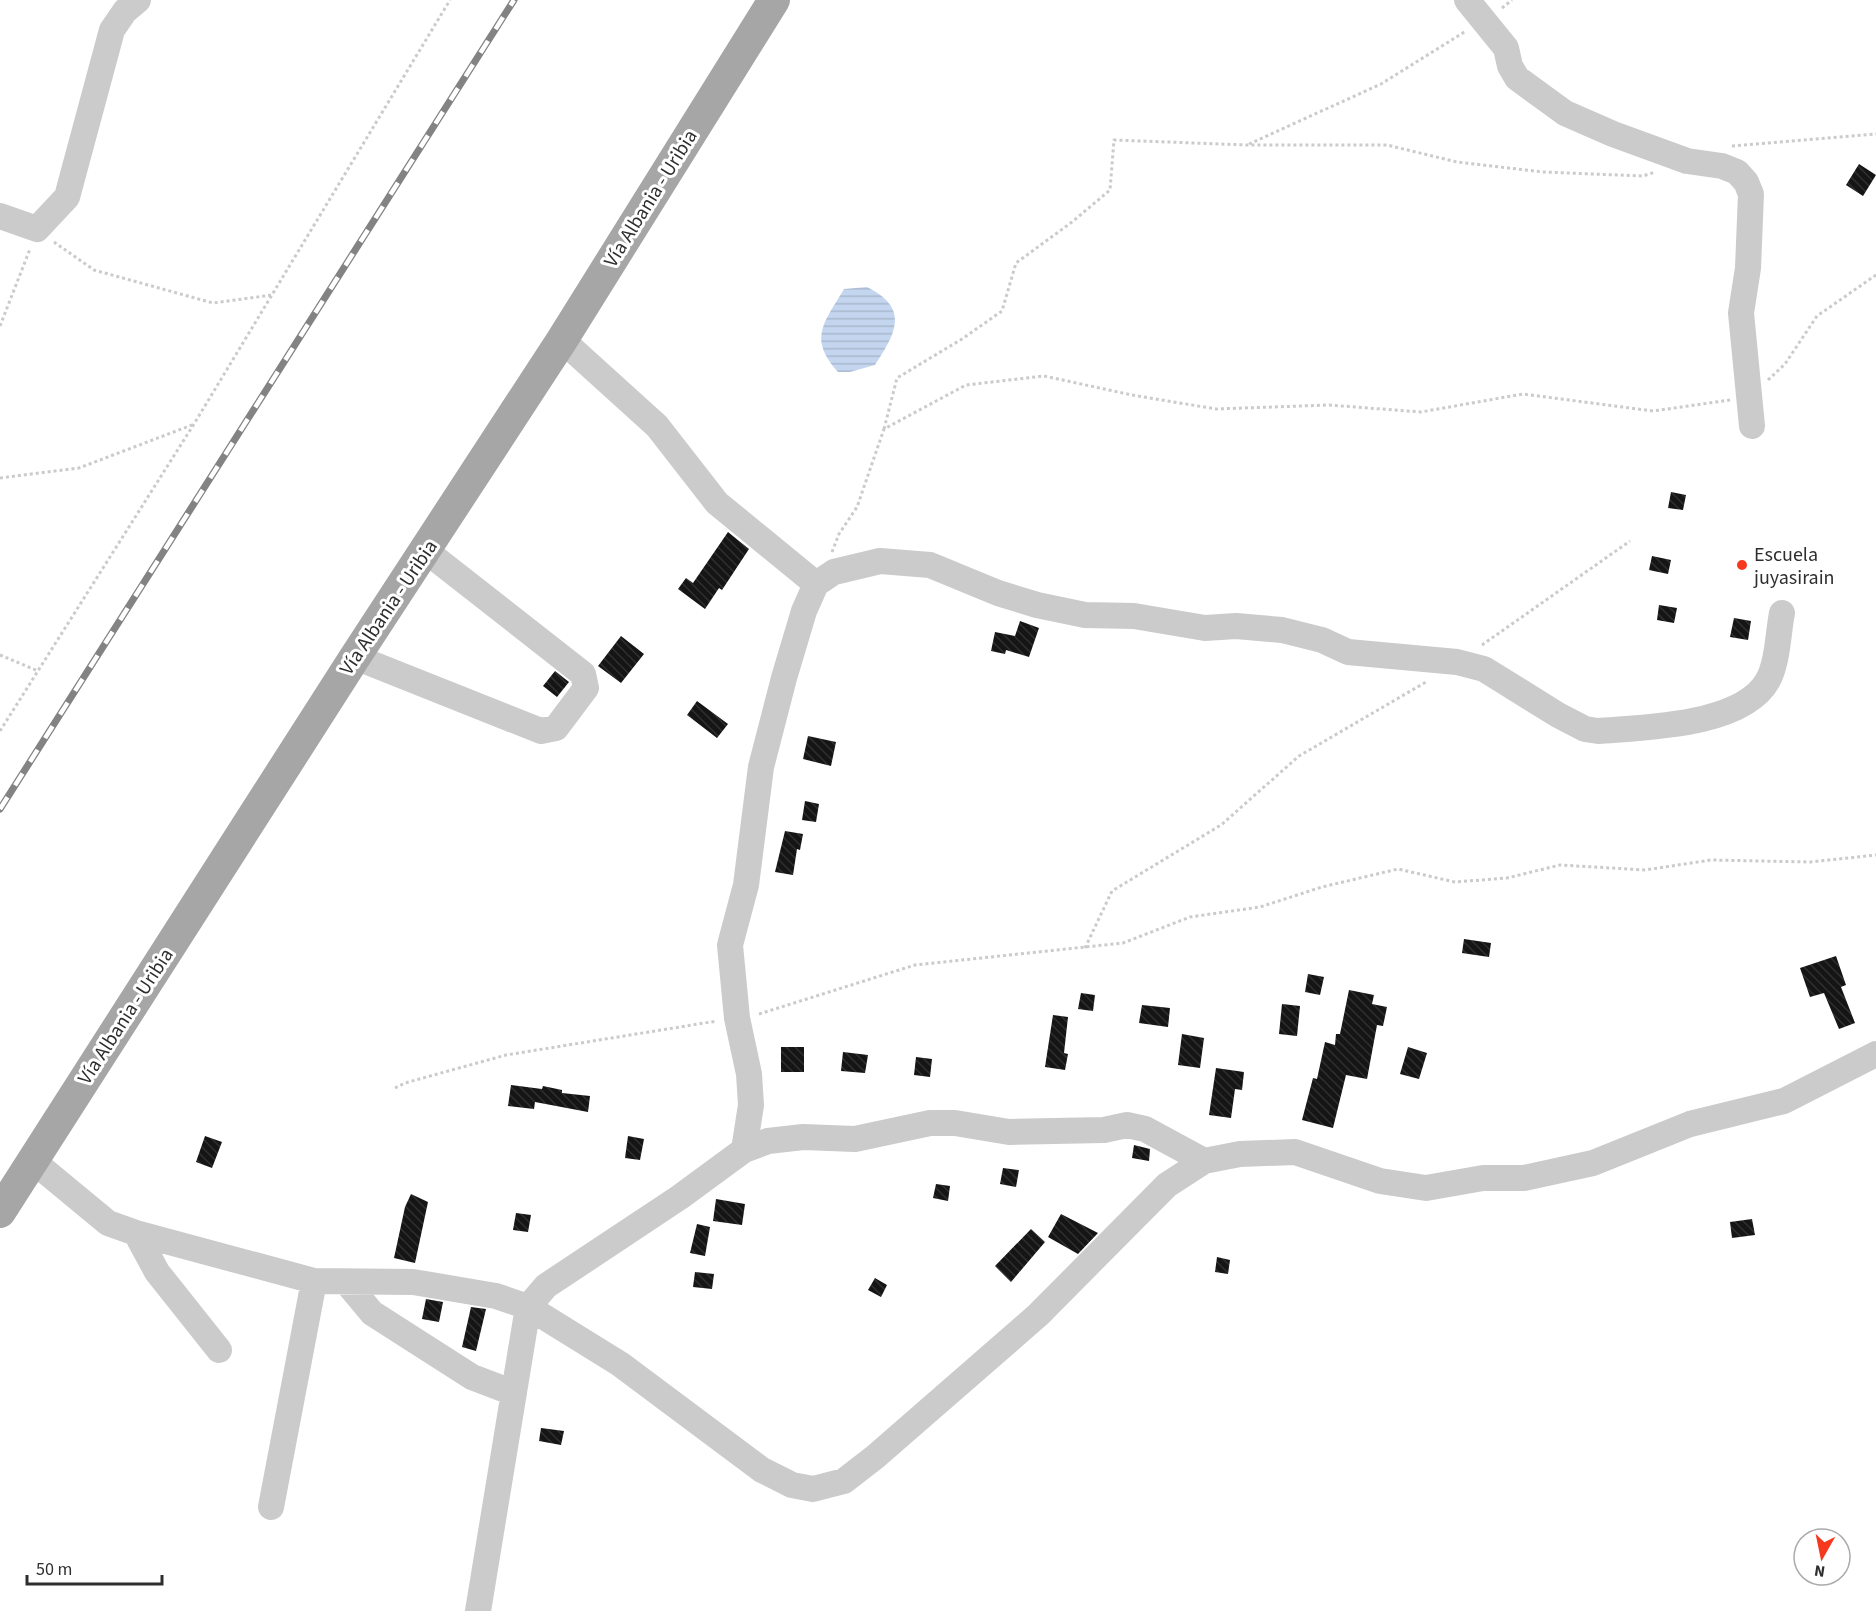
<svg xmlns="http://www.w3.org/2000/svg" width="1876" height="1611" font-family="'Source Sans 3',sans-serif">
<defs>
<pattern id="water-rules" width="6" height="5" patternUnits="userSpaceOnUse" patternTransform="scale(1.5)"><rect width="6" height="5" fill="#c4d6ef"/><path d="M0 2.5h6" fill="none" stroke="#a9b8cd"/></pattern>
<pattern id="building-back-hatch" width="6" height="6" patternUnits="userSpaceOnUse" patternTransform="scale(1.5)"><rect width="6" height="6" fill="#151515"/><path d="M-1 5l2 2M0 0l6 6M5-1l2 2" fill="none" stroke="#2f2f2f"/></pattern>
</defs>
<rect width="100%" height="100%" fill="#fff"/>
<path fill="url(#water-rules)" d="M867,287C909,308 897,332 875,365L850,372H838C808,338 824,323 844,289Z"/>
<path fill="url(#building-back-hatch)" d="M1859,164L1876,175L1863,196L1846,185Z
M1671,492L1686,495L1683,510L1668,508Z
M728,532L749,549L722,590L719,588L705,609L678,589L686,578L693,583Z
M1652,556L1671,560L1668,574L1649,570Z
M1659,605L1677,608L1674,623L1657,620Z
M1734,618L1751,621L1748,640L1730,637Z
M1020,621L1039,628L1029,657L1006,650L1005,654L991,651L995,632L1015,636Z
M621,636L644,654L621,683L598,666Z
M555,671L569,682L557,697L543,686Z
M697,701L728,724L717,738L687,715Z
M808,736L836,742L831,766L803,759Z
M805,801L819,804L816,822L802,820Z
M785,831L803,834L800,850L797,849L793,875L775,872Z
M1464,939L1491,943L1489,957L1462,953Z
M1836,956L1846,985L1841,987L1855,1023L1839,1029L1824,993L1810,997L1800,968Z
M1308,974L1324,977L1320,995L1305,992Z
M1349,990L1374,995L1372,1004L1387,1007L1383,1026L1377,1025L1367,1079L1346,1075L1333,1128L1302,1120L1313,1078L1317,1079L1325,1042L1335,1045L1336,1034H1340Z
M1081,993L1095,995L1093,1011L1078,1009Z
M1282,1004L1300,1006L1297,1036L1279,1034Z
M1142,1005L1170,1008L1168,1027L1139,1023Z
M1053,1015L1068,1017L1064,1053L1068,1054L1065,1070L1045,1067Z
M1182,1034L1204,1038L1200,1068L1178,1065Z
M781,1047H804V1072H781Z
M1408,1047L1427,1053L1419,1079L1400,1074Z
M843,1052L868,1055L865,1073L841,1071Z
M916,1057L932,1059L930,1077L914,1075Z
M1216,1068L1244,1072L1242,1090L1235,1089L1231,1118L1209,1115Z
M511,1085L542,1089L543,1086L562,1090V1093L590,1096L588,1112L535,1102L534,1109L508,1106Z
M205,1136L222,1142L212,1168L196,1162Z
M628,1136L644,1139L640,1160L625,1158Z
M1134,1145L1150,1149L1149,1161L1132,1158Z
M1003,1168L1019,1170L1016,1187L1000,1184Z
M936,1184L950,1186L948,1201L933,1198Z
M411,1194L428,1202L415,1263L394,1258L405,1207Z
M716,1199L745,1204L742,1225L713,1221Z
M516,1213L531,1215L528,1232L513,1230Z
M1061,1214L1098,1233L1078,1254L1048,1237Z
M1752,1219L1755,1235L1732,1238L1730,1222Z
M697,1224L710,1227L705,1256L690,1253Z
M1031,1229L1045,1242L1011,1282L995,1266Z
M1217,1257L1230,1260L1228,1274L1215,1272Z
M695,1272L714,1274L712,1289L693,1287Z
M875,1278L887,1285L881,1297L868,1290Z
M426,1299L443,1302L439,1322L422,1319Z
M471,1307L486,1309L476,1351L462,1347Z
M541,1428L564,1431L561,1445L539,1441Z"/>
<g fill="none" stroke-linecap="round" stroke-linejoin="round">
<path stroke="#cbcbcb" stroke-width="3" stroke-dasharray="3 3" stroke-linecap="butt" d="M1502,8L1512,0
M1249,144L1381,84L1466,31
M1732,146L1876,134
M54,242L94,270L213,303L272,295
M0,326L30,249
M1768,380L1785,364L1817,316L1876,275
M884,429L897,378L962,339L1002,311L1016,263L1072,222L1110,190L1114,140L1247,145H1387L1457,162L1543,172L1643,176L1655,172
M0,478L79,468L192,425
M832,552L839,534L857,507L884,429L966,385L1044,376L1132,395L1216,409L1329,405L1421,412L1523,394L1653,411L1730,400
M1482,645L1630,541
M0,655L38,671
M0,731L194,424L450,0
M1085,948L1112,891L1221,825L1299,756L1426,682
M759,1014L915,965L1123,943L1190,917L1260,907L1322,887L1398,869L1455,882L1507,878L1560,865L1645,870L1711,860L1810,862L1876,855
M395,1088L405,1083L506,1055L717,1021"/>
<path stroke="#cbcbcb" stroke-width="26" d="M1467,0L1506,48L1510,66L1517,78L1565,113L1613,134L1687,161L1722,166L1737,172L1746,182L1751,194L1748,268L1741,313L1752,426
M0,216L37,229L67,197L112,30L125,11L138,0
M562,340L657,426L717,503L816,584
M355,657L541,731L556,728L586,688L583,674L426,551
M744,1150L751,1105L749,1074L737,1018L730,945L746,885L761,767L784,678L804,611L816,584L834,572L880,561L930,565L998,593L1037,605L1085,615L1134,616L1205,628L1236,626L1282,630L1322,640L1348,652L1457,662L1484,669L1558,715L1585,729L1598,731C1645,727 1743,726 1768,680C1778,661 1778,633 1782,613
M33,1161L108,1223L136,1233L314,1281L413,1282L496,1296L528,1307L620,1364L762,1470L792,1485L813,1489L844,1481L875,1457L1038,1315L1167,1185L1204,1161L1240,1154L1295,1152L1380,1181L1426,1188L1483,1178H1524L1593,1163L1690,1124L1784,1101L1876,1054
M136,1233L157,1272L219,1350
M347,1283L372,1313L472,1377L514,1393
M271,1507L314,1281
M478,1611L528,1307L546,1286L680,1197L744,1150L768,1141L803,1137L855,1139L930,1123H955L1009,1132L1104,1130L1127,1125L1145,1129L1204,1161"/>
<path stroke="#a6a6a6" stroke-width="32" d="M0,1212L355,657L562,340L774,0"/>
<g stroke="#838383" stroke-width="7">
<path id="rail" d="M0,809L514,0"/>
</g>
<use href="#rail" stroke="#fff" stroke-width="4.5" stroke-dasharray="14" stroke-linecap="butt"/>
</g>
<circle fill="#f6381f" stroke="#fff" stroke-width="2" cx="1742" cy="565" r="6"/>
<g text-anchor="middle" stroke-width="6" stroke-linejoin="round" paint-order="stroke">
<g font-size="20" fill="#2e2e2e" stroke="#fff">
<text transform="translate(650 198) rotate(-58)" y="7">Vía Albania - Uribia</text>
<text transform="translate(388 607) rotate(-56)" y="7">Vía Albania - Uribia</text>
<text transform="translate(125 1016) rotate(-57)" y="7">Vía Albania - Uribia</text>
</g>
<g font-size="20" fill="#2e2e2e" stroke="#fff" text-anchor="start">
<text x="1754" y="561">Escuela<tspan x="1754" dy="23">juyasirain</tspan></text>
</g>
</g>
<g transform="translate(1822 1557) rotate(189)"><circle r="28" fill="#ffffff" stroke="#ababab" stroke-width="1.5"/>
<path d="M0-4.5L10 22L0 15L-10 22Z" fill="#f6381f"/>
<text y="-9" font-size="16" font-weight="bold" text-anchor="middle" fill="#2e2e2e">N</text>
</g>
<path d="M27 1575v9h135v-9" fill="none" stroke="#2e2e2e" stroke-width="3"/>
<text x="36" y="1575" font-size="18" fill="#2e2e2e" stroke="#ffffff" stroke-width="4.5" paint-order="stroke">50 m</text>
</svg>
